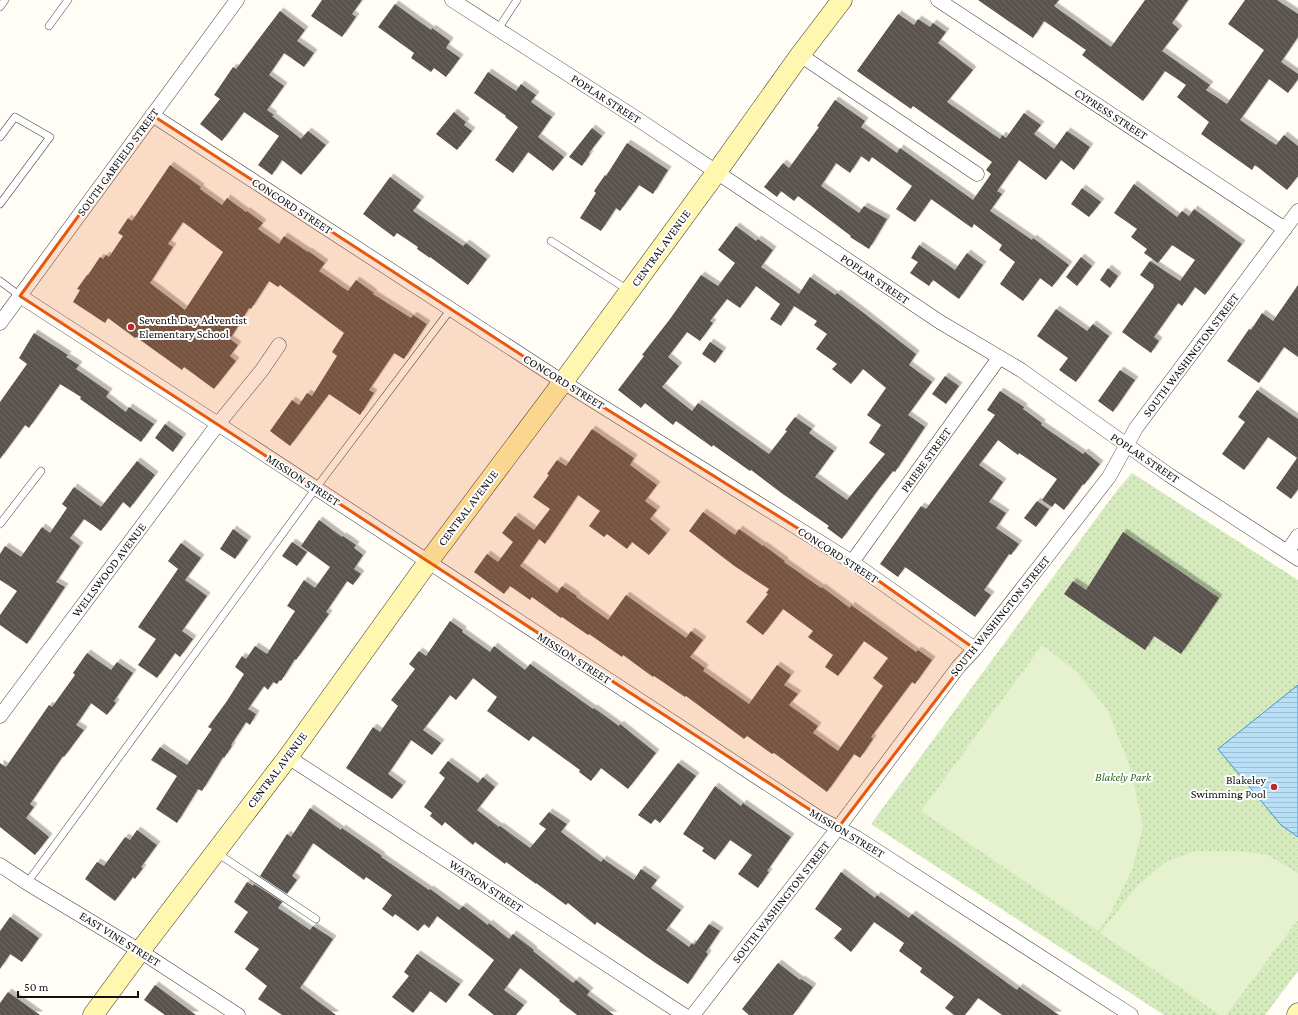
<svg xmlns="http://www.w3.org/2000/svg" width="1298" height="1015" font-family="'Crimson Pro',serif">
<defs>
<pattern id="park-dots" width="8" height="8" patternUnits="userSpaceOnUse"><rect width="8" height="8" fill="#d5ebbd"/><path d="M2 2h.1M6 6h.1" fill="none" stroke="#b6c8a1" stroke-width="1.8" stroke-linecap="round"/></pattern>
<pattern id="water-rules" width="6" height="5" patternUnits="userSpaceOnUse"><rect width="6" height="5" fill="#b9e0f7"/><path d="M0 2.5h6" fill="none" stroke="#9ebfd3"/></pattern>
<pattern id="building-back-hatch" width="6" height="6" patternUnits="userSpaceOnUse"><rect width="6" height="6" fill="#5a524d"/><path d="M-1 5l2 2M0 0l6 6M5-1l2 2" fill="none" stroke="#6d6662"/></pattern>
<filter id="shadow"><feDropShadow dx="3.5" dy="-3.5" stdDeviation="0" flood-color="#0004"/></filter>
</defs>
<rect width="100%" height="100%" fill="#fffdf5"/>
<path fill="url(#park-dots)" d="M1132,473L1298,580V971L1265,1015H1164L871,824L1118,489Z"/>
<path fill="#e6f2cf" d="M1042,645L1077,672L1108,711L1130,767L1143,826L1132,870L1109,916L1098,931L921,811Z
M1195,851H1238L1268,855L1298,873V920L1226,1015H1220L1100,933L1138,885L1166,862Z"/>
<path fill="url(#water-rules)" stroke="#3f96cf" d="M1298,685V837L1281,825L1218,749Z"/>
<path fill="url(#building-back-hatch)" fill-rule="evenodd" filter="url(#shadow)" d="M322,0H362L352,14L356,17L342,37L311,16Z
M978,0H1059L1054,6L1111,47L1145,0H1188L1172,23L1179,29L1162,51L1210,85L1206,90L1227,104L1264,50L1228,24L1245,0H1277L1298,14V37L1281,62L1298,74V79L1288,93L1269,79L1240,120L1276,145L1284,135L1298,146V176L1287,190L1255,165L1252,170L1201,134L1209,122L1177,97L1186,85L1165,71L1143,101L1082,55L1086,50L1044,21L1033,38Z
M395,4L431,30L432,28L450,41L446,48L460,58L446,77L434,68L431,72L411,58L414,53L378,27Z
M280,11L305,30L297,41L314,53L304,67L284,53L269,75L284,86L267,110L274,115L272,116L301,139L308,131L326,145L301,175L282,160L272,175L258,165L279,136L244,112L222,141L200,124L220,99L214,95L233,67L236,69Z
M898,14L914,25L918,19L930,27L933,23L946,32L938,43L973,70L947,102L1000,139L1002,135L1006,138L1024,113L1041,125L1034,134L1054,149L1067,131L1090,147L1074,170L1061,160L1046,180L1019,160L997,191L1002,194L990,211L1032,240L1033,238L1069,265L1052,287L1040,278L1023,301L1000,284L1015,262L999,250L1002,245L974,224L972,228L931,199L915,222L896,209L912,186L872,157L869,162L861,156L850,173L836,163L821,186L859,213L864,206L887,219L869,249L850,237L851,236L798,196L794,201L781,191L777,197L764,187L783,163L789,168L819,127L817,126L835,100L865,121L861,127L897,153L900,148L973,200L991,174L986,170L992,162L913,106L911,109L857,71Z
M488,72L516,91L521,84L536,95L531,102L552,117L538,137L564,157L553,171L528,152L513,173L495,160L518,127L505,117L506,116L474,93Z
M454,112L466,122L464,125L472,131L457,150L436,134Z
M592,128L602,136L589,153L590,154L582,166L569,157Z
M627,143L668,170L653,194L639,185L620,211L616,208L601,231L580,218L596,193L594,191L605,175L606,176Z
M170,165L201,187L200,189L222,205L227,198L246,212L247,211L263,223L258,229L279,244L284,236L308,252V251L325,263L319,271L348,291L356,280L374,293L373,294L411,318L413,315L427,324L404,359L394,353L369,390L374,393L360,415L329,394L290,446L270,431L292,400L299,405L307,393L312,396L337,356L332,352L344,333L280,285L278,287L269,281L251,309L249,308L230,339L238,345L230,356L236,361L214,389L184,367L182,370L136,337L135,338L108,318L105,323L73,302L80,290L77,289L87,275H88L100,257L103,259L106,255L109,257L123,236L118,233L128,218L132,221ZM183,222L223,252L185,310L150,283L173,247L168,244Z
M390,177L421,200L413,211L463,246L466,243L487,259L468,285L430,257V258L417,249L418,247L397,233L394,237L363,214Z
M1134,184L1177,217L1182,211L1189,216L1194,209L1242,244L1205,295L1195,287L1182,306L1178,303L1154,337L1159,341L1151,353L1122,332L1154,287L1153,286L1154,285L1140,275L1150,261L1180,281L1195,260L1172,245L1158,263L1144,253L1147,249L1131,237L1137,229L1114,213Z
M1082,188L1101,202L1089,217L1071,204Z
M736,226L756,241L758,239L773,250L761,267L799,294L810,277L835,295L837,293L865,314L916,354L909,365L932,382L908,415L925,427L895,472L893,471L878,490L842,539L827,528L829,526L780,492L751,470L750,471L713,445L712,447L676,421L673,425L645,403L641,408L618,390L644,356L642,355L670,319L701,275L718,286L735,263L718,250ZM756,286L780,304L770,319L781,326L794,306L817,321L814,325L827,334L816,349L837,364L832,369L851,384L863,369L886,388L867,415L881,425L869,443L885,454L847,500L815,477L834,451L809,433L812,429L795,417L785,430L787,431L769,454L698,403L692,411L662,387L679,366L668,357L687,332L700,341L713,323L710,321L727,299L740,308Z
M919,245L955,270L967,253L983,265L959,299L933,280L929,286L910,273L918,262L911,258Z
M1081,257L1092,266L1077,286L1066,277Z
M1108,268L1118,276L1110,288L1100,280Z
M1298,285V357L1284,347L1259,383L1227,361L1249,329L1251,330L1262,313L1273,321Z
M1056,309L1087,331L1093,324L1109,336L1076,382L1059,370L1068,358L1037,336Z
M34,333L68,355L66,357L79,365L76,369L109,392L106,397L126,412L129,407L154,424L141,442L80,399L81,397L60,384L29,428L25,425L0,459V402L27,364L19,358Z
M710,342L723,351L715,363L702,354Z
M1120,370L1135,380L1113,412L1098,401Z
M945,376L959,386L946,404L932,394Z
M1257,390L1298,419V489L1291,499L1276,488L1297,458L1268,437L1244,470L1222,454L1245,422L1238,417Z
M1000,391L1024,407L1023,409L1042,423L1041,425L1083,454L1085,452L1100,464L1084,485L1083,484L1064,510L1055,503L1052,507L1042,500L1057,479L1019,453L1018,455L998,440L979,465L1003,482L989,502L1006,513L996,528L1019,544L1011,555L1009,554L984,590L991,595L975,617L905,567L898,577L880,564L921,506L926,509L935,497L995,415L987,410Z
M165,424L183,437L173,452L155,438Z
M592,429L634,458L630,465L657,485L645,501L657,510L650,519L667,533L649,555L632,542L627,549L607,534L604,537L589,526L600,511L578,495L545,544L539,539L520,566L557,593L562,586L577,596L576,597L608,620L626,595L686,638L691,631L703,640L690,657L705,668L703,671L749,704L777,665L791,675L784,685L798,694L789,705L818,726L813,733L838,751L883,686L873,678L888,658L864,641L838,676L825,667L833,655L808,637L813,631L783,609L763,635L746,622L768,594L766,593L769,589L733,565L689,531L703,512L735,535L739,529L763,546V545L785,561L784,562L821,588L822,587L850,608L851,605L916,652L918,650L932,660L915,684L912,682L871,737L873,739L860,758L854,754L827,792L774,753L772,754L747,736L744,739L686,696L685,697L654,676L653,677L623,655L622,657L589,634L588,635L562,617L561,618L532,597L530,600L510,586L504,594L474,572L487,554L498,562L513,542L502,533L515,516L534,530L550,509L533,497L549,475L547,474L557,460L566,466Z
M137,461L155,475L130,508L123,502L101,531L84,519L70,538L80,546L56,582L65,587L27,644L0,625V615L17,591L0,580V554L5,546L21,557L42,527L50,533L67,508L62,504L74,487L101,507Z
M1037,501L1049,509L1036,527L1024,518Z
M319,520L342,537L343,536L356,545L354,548L363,555L354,569L361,574L353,585L347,581L326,612L329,614L296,660L295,659L281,681L280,680L277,684L273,682L268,690L264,686L248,709L256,714L250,725L246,722L231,745L232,746L224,758L223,757L202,791L198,789L177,823L156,809L177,776L151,760L160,747L187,765L212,729L208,727L227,701L244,674L235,667L242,656L246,659L255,646L267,654L295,611L287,606L304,580L315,588L330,567L301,546Z
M233,529L248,540L235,559L220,549Z
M1123,532L1219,598L1181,654L1154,636L1145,650L1064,594L1073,581L1086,590Z
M292,542L307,552L297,566L282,556Z
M181,543L201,558L185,580L207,596L182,631L193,639L180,657L175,653L157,678L138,665L156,639L138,627L178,569L168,561Z
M450,621L463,630L462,632L490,652L494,646L525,670L530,664L593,709L594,708L619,726L620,724L656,753L628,789L601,768L591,781L579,772L580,770L533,736L529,741L487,711L497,697L473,678L456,700L450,695L423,730L441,743L432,755L411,740L388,774L403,785L392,799L346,768L373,727L380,732L398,706L391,700L415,669L409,664L419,651L426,656Z
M87,653L111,670L117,662L133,673L114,701L116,703L107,715L91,703L76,725L84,730L64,757L63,756L30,804L34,807L26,818L49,837L35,855L0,827V763L6,767L49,705L52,707L75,675L73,673Z
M448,761L478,783L483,777L495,787L477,810L499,827L500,826L530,848L546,829L539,824L549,812L567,824L561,832L601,862L603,859L634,880L641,869L657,880L651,888L681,910L666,930L689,947L692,943L694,945L709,924L720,931L706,952L708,954L688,984L657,964L597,922L595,925L568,903L566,905L536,883V884L506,862L505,864L475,842L473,845L445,822L442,826L430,816L432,813L424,807L445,778L439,773Z
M678,763L696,776L660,823L655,819L651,824L638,815Z
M715,786L741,806L743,803L791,837L767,871L769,872L758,888L738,874L752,855L730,840L715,860L702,851L704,848L683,834Z
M310,808L341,830L342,828L382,856L381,857L429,890L430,889L459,910L463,906L488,925L489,923L509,939L513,934L534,950L533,951L573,983L576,980L590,991L587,995L614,1015H577L559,1001L560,1000L520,968L504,990L524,1005L516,1015H494L468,995L494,960L437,916L429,928L424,924L418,931L395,914L393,917L382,909L392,895L366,877L364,880L313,843L292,876L297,880L287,894L260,876L287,834L291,837Z
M137,830L157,845L141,867L143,868L135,879L133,877L115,901L85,879L97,862L104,866L125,837L130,840Z
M841,872L875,898L877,895L909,918L912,914L1017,990L1019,987L1059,1015H1002L978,998L965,1015H954L945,1008L954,997L920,972L922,968L899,951L904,943L874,922L851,952L834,938L842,929L815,909Z
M247,882L253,886L254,884L282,902L278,908L310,930L313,926L333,939L300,988L336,1015H282L258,999L267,986L245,969L259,949L234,932L248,912L234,902Z
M10,917L39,938L22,962L10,954L0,969V931Z
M417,954L460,984L446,1003L430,991L413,1013L392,997L409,976L404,972Z
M778,963L800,980L801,979L813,987L793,1015H749L742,1009Z
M155,985L196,1015H165L144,1000Z
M8,992L40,1015H0V1003Z"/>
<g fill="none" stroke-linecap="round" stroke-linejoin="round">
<g stroke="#444" stroke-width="8">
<path id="lane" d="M0,7L5,0
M49,26L68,0
M498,29L517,0
M0,137L15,117L50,137L0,204
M551,241L628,290
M0,281L20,296
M0,524L41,471
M217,853L316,919
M27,883L316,488L451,309"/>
</g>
<g stroke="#444" stroke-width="15">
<path id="street" d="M452,0L636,118L940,322L1021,370L1169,475L1298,559
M938,0L1285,229
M800,55L977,174
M152,115L563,382L852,562L975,649
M20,296L218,424L821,819L857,838L1131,1015
M0,323L237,0
M1287,552L1298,536
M852,562L999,358
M0,716L218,424L262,370L279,345
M288,757L684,1015
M0,865L27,883L140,951L238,1015
M693,1015L838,828L959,666L975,649L1109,477L1136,428L1298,211"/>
</g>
<g stroke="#333" stroke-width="21">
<path id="secondary" d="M93,1015L140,951L288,757L428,562L563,382L716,173L800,55L842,0
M1297,1015L1298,1013"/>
</g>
<use href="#lane" stroke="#fff" stroke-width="7"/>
<use href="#street" stroke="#fff" stroke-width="14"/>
<use href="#secondary" stroke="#fff6b0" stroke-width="20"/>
</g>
<path fill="#e8590c" fill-opacity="0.2" stroke="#e8590c" stroke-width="3" stroke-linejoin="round" d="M152,115L563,382L852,562L975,649L838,828L20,296Z"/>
<g fill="#c4262e" stroke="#fff" stroke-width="1.5">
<circle cx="131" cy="327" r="4"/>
<circle cx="1274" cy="787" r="4"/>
</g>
<g text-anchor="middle" stroke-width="4" stroke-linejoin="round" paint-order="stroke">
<g font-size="12" fill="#111" stroke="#fff">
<text transform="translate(606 99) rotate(33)" y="4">POPLAR STREET</text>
<text transform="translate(1111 114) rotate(33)" y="4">CYPRESS STREET</text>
<text transform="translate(118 162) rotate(-54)" y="4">SOUTH GARFIELD STREET</text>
<text transform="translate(292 206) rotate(33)" y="4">CONCORD STREET</text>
<text transform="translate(661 248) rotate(-54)" y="4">CENTRAL AVENUE</text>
<text transform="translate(875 279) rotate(34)" y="4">POPLAR STREET</text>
<text transform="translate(1191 355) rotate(-53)" y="4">SOUTH WASHINGTON STREET</text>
<text transform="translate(564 382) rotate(32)" y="4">CONCORD STREET</text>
<text transform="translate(1145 458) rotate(34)" y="4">POPLAR STREET</text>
<text transform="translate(926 460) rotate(-54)" y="4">PRIEBE STREET</text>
<text transform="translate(303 480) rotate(33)" y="4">MISSION STREET</text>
<text transform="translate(468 508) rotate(-53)" y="4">CENTRAL AVENUE</text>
<text transform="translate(838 555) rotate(33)" y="4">CONCORD STREET</text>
<text transform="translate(109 570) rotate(-53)" y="4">WELLSWOOD AVENUE</text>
<text transform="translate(1000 616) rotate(-51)" y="4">SOUTH WASHINGTON STREET</text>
<text transform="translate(574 658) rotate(33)" y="4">MISSION STREET</text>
<text transform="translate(277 770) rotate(-53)" y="4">CENTRAL AVENUE</text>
<text transform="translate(847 833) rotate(31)" y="4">MISSION STREET</text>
<text transform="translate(486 886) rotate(33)" y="4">WATSON STREET</text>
<text transform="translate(781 902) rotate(-52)" y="4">SOUTH WASHINGTON STREET</text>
<text transform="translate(120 939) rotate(32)" y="4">EAST VINE STREET</text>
</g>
<g font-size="12" fill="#111" stroke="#fff" text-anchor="start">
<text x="139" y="324">Seventh Day Adventist<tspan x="139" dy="14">Elementary School</tspan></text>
<text x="1266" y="784" text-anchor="end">Blakeley<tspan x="1266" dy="14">Swimming Pool</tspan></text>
</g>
<g font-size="12" font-style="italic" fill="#2f6b1f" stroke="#fff">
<text x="1123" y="781">Blakely Park</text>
</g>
</g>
<path d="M18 991v6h120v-6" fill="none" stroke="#111111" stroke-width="2"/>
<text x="24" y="991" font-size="12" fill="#111111" stroke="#ffffff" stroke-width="3" paint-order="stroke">50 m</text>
</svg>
